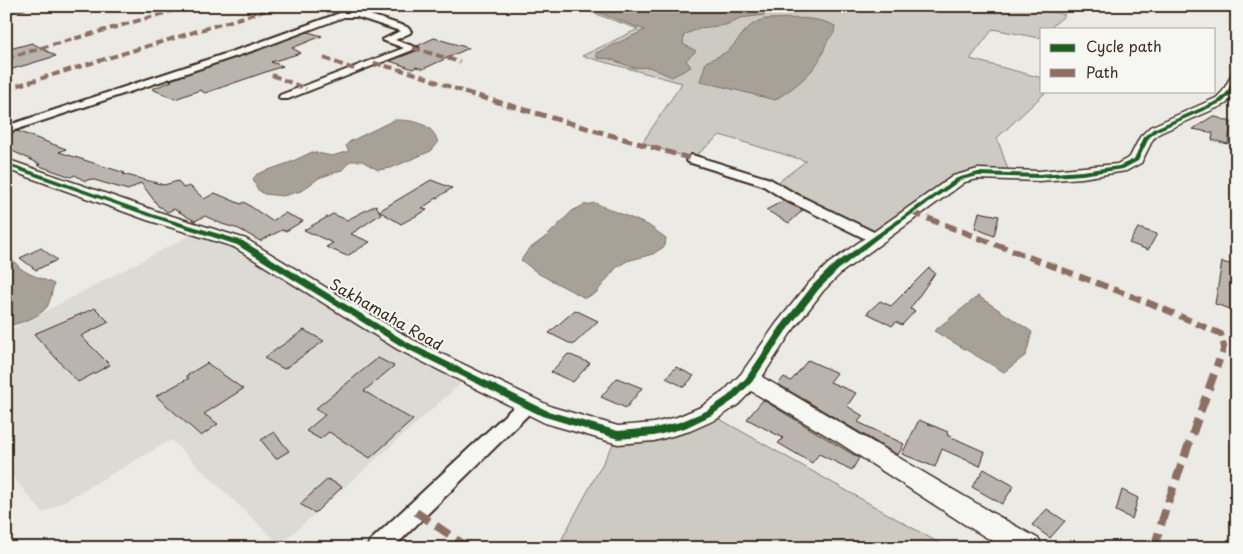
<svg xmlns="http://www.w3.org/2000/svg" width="1243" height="554" font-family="'Playpen Sans',sans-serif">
<rect width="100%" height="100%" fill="#ebeae5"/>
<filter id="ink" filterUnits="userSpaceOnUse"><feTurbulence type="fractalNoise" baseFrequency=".02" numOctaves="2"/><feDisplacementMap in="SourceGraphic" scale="10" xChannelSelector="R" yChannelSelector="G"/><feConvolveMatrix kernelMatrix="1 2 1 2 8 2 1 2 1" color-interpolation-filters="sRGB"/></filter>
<g filter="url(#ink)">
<path fill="#dcdad4" d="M200,230L240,243L469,376L280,545L171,440L43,513L6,468V332Z"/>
<path fill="#cdcac4" stroke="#847a71" d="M573,6H1026L1065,15L1049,29H1042V35L1039,38L993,29L970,59L1042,78V91H1047L997,138L1010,175L968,176L875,238L773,186L806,161L720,135L692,159L642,143L682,83L582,56L638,29Z
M709,413L948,548H557L618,435Z"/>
<path fill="#a8a198" stroke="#7c7167" d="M581,6H762L765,15L740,18L726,25L700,28L684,35L683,44L696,51L686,60L691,67L672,77L649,67L634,68L610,59L597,58L596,53L645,30Z
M764,19C787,19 814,15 835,26L834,33C825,42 826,46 821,57C810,77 793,88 775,100L700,81L706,62C714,58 725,54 731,48C742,36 747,24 764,19Z
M394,120C412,120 433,122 438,143L431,151L391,168L378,170L362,161H350L342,170L319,178L301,191L283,196L264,194L257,189L253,179L257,174L291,162L312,152L332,156L349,151L346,146L349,142Z
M595,203L648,225L666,238L665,246L653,254L627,261L616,268L596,293L585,298L539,274L521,260L528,250L548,235L572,211L584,205Z
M6,252C11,257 15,263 20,268C31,276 42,278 54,284C52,291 50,302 47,307C38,318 19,324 6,326Z
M978,296L1032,332L1026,355L1004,372L934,331Z"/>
<path fill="#bab4ae" stroke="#3b2a1e" d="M308,32L322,36L292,48L301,53L271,62L283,66L205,93L200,90L175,99L152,89L172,81L170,80Z
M434,38L469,48L423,69L416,67L413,69L390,61L419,50L420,47L417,46Z
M32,43L56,56L6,71V50Z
M1213,116L1231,122L1228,144L1212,140L1213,133L1193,129Z
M17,131L66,149L59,152L125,173L123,174L164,185L178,181L183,188L190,186L204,199L215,193L241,204L244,202L272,221L285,213L303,221L286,231L282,230L260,241L239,229L222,224L205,216L195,221L174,209L167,212L161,207H159L141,183L128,190L91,179L85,181L75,175L71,177L37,165L40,164L6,148V135Z
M431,180L452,188L422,208L427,210L401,224L379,211L381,214L351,234L370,242L347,256L326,247L333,243L304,230L333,214L347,220L376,205L379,211Z
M783,201L803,210L789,223L766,210Z
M979,212L999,216L994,236L975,228Z
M1138,228L1157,234L1148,250L1129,243Z
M41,248L57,260L36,270L20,258Z
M1222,262L1237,266V311L1215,304Z
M929,268L935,273L910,309L915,311L902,325L896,322L892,326L867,313L880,301L891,306Z
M95,308L109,322L81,336L110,365L78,382L34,334Z
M575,310L598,321L573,345L549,333Z
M304,330L324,341L284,369L264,358Z
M568,354L590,363L573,382L551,372Z
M378,358L394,366L364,391L413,420L370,458L329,432L320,439L306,431L325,415L315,409Z
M808,360L837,373L830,382L856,393L847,406L863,416L858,422L904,444L898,455L778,384L784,377L791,381Z
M207,363L243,389L204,414L218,424L201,436L156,396L189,378L186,376Z
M676,367L694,376L684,387L666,378Z
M617,378L642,388L626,408L601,397Z
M763,400L859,458L852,470L819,454L812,463L778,443L783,438L747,419Z
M919,420L948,432L947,435L985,452L980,466L942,449L935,467L902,454Z
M274,432L289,451L276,459L261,440Z
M984,469L1014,486L1002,504L972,487Z
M328,479L342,487L315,513L300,504Z
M1122,490L1138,498L1132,519L1116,511Z
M1047,509L1065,521L1050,538L1032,525Z"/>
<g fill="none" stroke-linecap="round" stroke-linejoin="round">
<g stroke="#3b2a1e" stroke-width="4">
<path id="minor" d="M1222,6H1237V10L1223,8Z
M358,11L407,27L411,31L410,33L395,40L418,48L288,99H280L279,97L280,95L404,48L382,40L400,31L357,17H344L258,49L6,133V126L252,45L340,13Z
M692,155L770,179L794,193L880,235L882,238L875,242L870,241L784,199L762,185L688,162L686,159Z
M527,398L533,400L536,405L533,410L393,548H367L370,541L521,400Z"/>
</g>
<g stroke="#3b2a1e" stroke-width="3">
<path id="tertiary" d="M1237,71V90L1226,104L1160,133L1153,139L1141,163L1126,171L1082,178L1039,181L978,179L965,182L842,272L823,291L790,334L762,377C855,430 945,487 1039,539L1042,548H1004L964,524L838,442L751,391L739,404L717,419L690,431L654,441L618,444L545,423L397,349L234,247L147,220L6,169V159L159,212L246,239L411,339L552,407L618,426L654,423L677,417L701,407L723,392L741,374L776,324L809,283L828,264L953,176L978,169L1039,171L1117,164L1130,157L1140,137L1150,127L1216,98L1223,91L1233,72Z"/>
</g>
<use href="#minor" fill="#f6f6f2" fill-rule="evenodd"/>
<use href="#tertiary" fill="#f6f6f2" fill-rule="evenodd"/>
<path stroke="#8d6e63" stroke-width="4" stroke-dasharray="8 4" stroke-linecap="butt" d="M6,13L33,6
M413,48L460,62
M6,58L190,6
M324,58L356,70
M374,63L413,73L467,93
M272,75L306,89
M6,89L280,6"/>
<path stroke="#8d6e63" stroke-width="5" stroke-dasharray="10 5" stroke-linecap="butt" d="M464,92L692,159"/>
<path stroke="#8d6e63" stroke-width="6" stroke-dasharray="12 6" stroke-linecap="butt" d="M911,212L1152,304L1221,334L1224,347L1219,362"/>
<path stroke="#8d6e63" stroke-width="8" stroke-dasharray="16 8" stroke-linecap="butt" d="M416,512L469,548
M1154,548L1167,505L1219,360"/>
<g stroke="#f6f6f2" stroke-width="3">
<path id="cycleway" d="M1235,74H1237V81L1232,93L1223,102L1157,131L1149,138L1138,161L1123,169L1082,175L1039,178L978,176L961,180L877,239L838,270L819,289L786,331L752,382L734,400L712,415L685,428L654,436L618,439L542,416L401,346L237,245L151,217L6,166V162L155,215L243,241L407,342L548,411L618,431L654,428L680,422L706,411L728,396L746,378L780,327L813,285L832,266L873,237L957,178L978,172L1039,174L1082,171L1119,166L1134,159L1144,137L1153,129L1219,100L1227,92Z"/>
</g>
<use href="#cycleway" fill="#1b5e20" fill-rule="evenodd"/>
</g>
</g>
<g text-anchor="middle" stroke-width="4" stroke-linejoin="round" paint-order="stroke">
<g font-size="15" fill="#3b2a1e" stroke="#f6f6f2">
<text transform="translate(386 315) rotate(30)" y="5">Sakhamaha Road</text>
</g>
</g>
<rect width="1243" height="554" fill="none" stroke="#f6f6f2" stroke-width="25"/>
<rect x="12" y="12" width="1218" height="529" fill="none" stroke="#3b2a1e" stroke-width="2" filter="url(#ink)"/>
<rect x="1040" y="28" width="175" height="65" fill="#f6f6f2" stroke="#aba49d"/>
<rect x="1050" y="44" width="25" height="8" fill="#1b5e20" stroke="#aba49d"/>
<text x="1086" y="52" font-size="15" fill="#3b2a1e">Cycle path</text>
<rect x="1050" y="69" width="25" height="8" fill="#8d6e63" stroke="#aba49d"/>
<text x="1086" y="78" font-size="15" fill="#3b2a1e">Path</text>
</svg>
